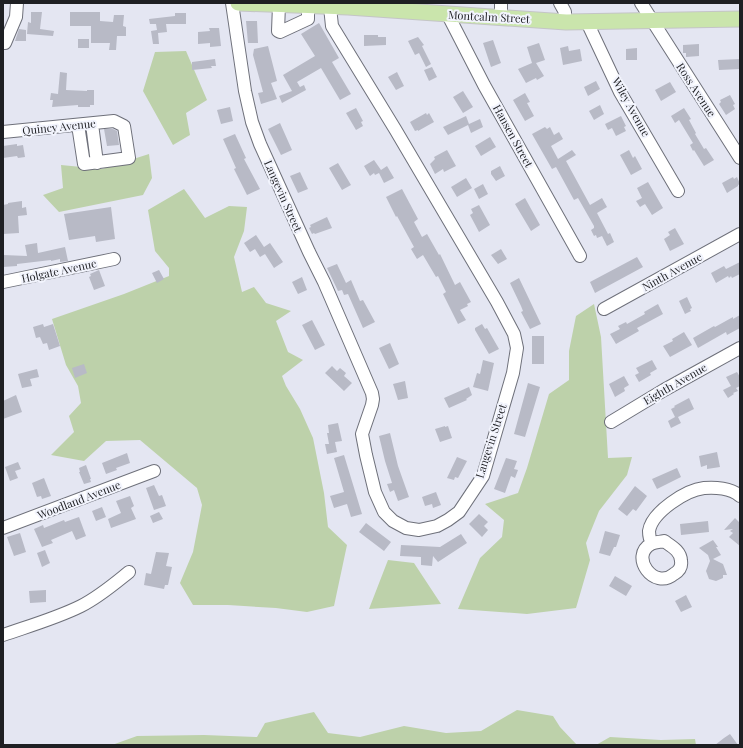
<svg xmlns="http://www.w3.org/2000/svg" width="743" height="748" font-family="'Playfair Display',serif">
<rect width="100%" height="100%" fill="#e4e6f2"/>
<path fill="#bdd1aa" d="M186,51L207,100L186,113L190,135L173,145L143,91L155,52Z
M149,154L152,178L143,195L59,212L43,195L63,188L61,165L102,169Z
M184,189L205,218L229,206L247,207L244,231L234,257L242,292L254,287L266,303L291,311L276,321L288,352L303,360L282,376L286,386L300,409L313,438L324,493L328,527L347,545L334,606L307,612L276,608L228,605H193L180,583L193,552L202,505L197,488L140,440L106,441L84,461L51,455L74,432L69,416L81,403L78,386L66,365L52,319L124,294L169,276V268L155,251L148,210Z
M594,304L601,337L608,458L632,457L627,475L599,511L586,543L590,560L576,608L527,614L458,609L480,558L502,537L504,520L485,504L518,493L527,468L549,394L569,380V351L576,316Z
M388,560L414,563L441,604L369,609Z
M517,710L553,716L560,727L577,745H112L137,736L204,735L257,737L265,723L314,712L328,733L360,737L404,726L446,733L481,731Z
M610,737L661,740L695,739L696,745H596Z"/>
<path fill="#b8bac6" d="M31,12H42L40,29L54,31L53,36L27,34L28,22L31,23Z
M70,12H100V21L113,22L114,15H124L123,26L126,27V36H117L116,50H109L110,43H91V26H70Z
M175,13H186V24H166L167,32L158,33L159,44H153L151,31L157,30L156,24H150L149,19L175,16Z
M246,21H257L258,43H248Z
M319,23L339,58L332,62L351,94L340,100L321,68L297,82L300,87L304,85L306,90L282,103L279,96L292,91L283,75L315,56L301,34Z
M209,28H219L221,46L210,47V43L198,44V32L210,31Z
M19,29L26,30V41H15Z
M364,35H378V37H386V45L364,46Z
M418,37L424,45L422,46L431,64L426,67L419,53L415,55L408,41Z
M78,39H89V48H78Z
M493,40L501,63L491,67L483,43Z
M539,43L545,60L536,63L544,76L537,80L536,78L526,83L518,69L532,63L527,47Z
M699,44V56L686,57V53H683V45Z
M268,46L277,81L271,83L277,99L261,104L258,93L263,92L253,55L254,49Z
M568,46L569,51L580,49L582,61L563,65L560,48Z
M637,48V60H626V49Z
M215,59L216,66H211L212,68L192,70V62Z
M740,59V69L719,70L718,60Z
M432,67L437,77L429,81L424,70Z
M60,72L67,73L66,90L87,91V90H94V105H90V107H78V105L52,107L53,100H50L51,93L58,94Z
M397,72L404,86L396,90L388,77Z
M596,81L600,89L588,96L584,87Z
M670,82L676,92L661,101L655,90Z
M463,91L473,107L463,113L453,97Z
M525,93L530,102L527,103L534,116L525,121L513,100Z
M730,95L735,104L733,105L735,109L726,115L719,104L721,102L720,100Z
M600,105L604,114L594,120L589,111Z
M230,107L233,121L221,124L217,110Z
M356,108L363,121L361,122L363,126L356,130L346,113Z
M684,108L691,119L689,120L696,133L695,134L704,149L706,148L714,160L704,166L694,150L693,151L690,145L693,143L679,120L675,123L671,116Z
M426,113L427,115L429,113L434,122L418,131V130L415,131L410,122Z
M466,116L469,124L480,119L483,127L471,133L468,125L448,135L443,127Z
M621,116L626,126L624,127L626,131L616,136L612,128L608,130L605,124Z
M280,123L292,150L281,155L268,129Z
M545,127L547,129L550,127L554,135L559,132L563,139L551,146L558,159L572,150L576,155L566,161L590,205L602,198L607,207L597,213L608,234L610,233L614,242L607,246L602,236L597,238L596,235L594,236L591,230L594,228V226L578,198L574,200L556,167L552,169L532,134Z
M104,129H113L117,131L119,145L107,146Z
M235,134L246,158L244,159L260,189L247,195L234,169L236,168L223,139Z
M490,137L496,147L481,156L475,146Z
M17,144V146L23,145L25,157L18,158L17,156L3,158V146Z
M447,150L456,166L444,172L443,169L435,174L430,164L435,159L434,157Z
M629,150L633,158L635,156L642,169L631,175L620,155Z
M374,160L381,170L387,166L394,178L384,183L379,173L375,175L374,173L370,176L364,166Z
M338,163L351,185L342,190L329,168Z
M500,166L505,176L496,181L491,174V171Z
M300,172L308,189L298,193L290,176Z
M733,177L734,179L737,177L740,184L738,185V186L727,193L722,183Z
M466,178L472,188L457,197L451,187Z
M648,182L663,208L652,215L645,204L640,207L636,201L642,198L637,188Z
M483,184L488,194L479,199L474,189Z
M402,189L418,219L414,222L422,237L427,234L439,255L440,254L455,285L460,282L471,302L467,304L468,306L460,310L466,320L458,324L443,294L446,292L438,276L436,277L423,255L417,259L411,249L414,247L397,216L396,217L386,197Z
M525,198L540,225L531,231L515,204Z
M22,201V208L26,207L27,215L18,216L19,233L3,234V205L8,204V203Z
M479,205L490,225L479,232L470,215L473,213L471,209Z
M111,207L115,239L96,242L95,236L69,240L64,214Z
M327,217L332,228L315,234L314,233L312,234L309,228L311,227L310,225Z
M675,228L684,244L670,251L664,239L670,235L668,232Z
M256,235L264,247L270,243L283,262L274,268L265,254L260,257L255,249L250,252L244,243Z
M37,243L38,253L65,247L68,261L60,262V259L51,261V260L17,264V266L3,267V255L27,256L25,245Z
M501,249L507,259L498,264L491,255Z
M637,257L643,267L595,293L590,282Z
M740,262V274L732,278L731,276L729,278L728,276L716,283L711,273L724,266L726,269Z
M337,264L346,283L351,280L360,301L363,300L375,322L363,328L348,294L344,295L342,290L338,291L327,268Z
M99,270L105,286L94,290L89,277L91,276L90,274Z
M159,270L164,279L157,283L152,273Z
M302,277L307,290L298,294L292,282Z
M519,278L541,324L530,329L521,312L523,311L521,306L510,283Z
M687,297L692,308L690,309L691,311L685,314L679,301Z
M658,304L663,314L637,328L639,331L616,344L610,334L620,329L618,326L626,322L627,324L645,314L644,312Z
M740,315V328L727,335L726,332L698,348L693,338L714,326L715,327L733,317V319Z
M312,320L325,345L315,350L302,325Z
M43,324L44,327L53,324L60,346L49,350L47,343L43,344L40,337L36,338L33,327Z
M482,324L485,329L487,328L499,349L489,354L475,330V328Z
M684,332L692,345L670,357L663,346L673,341L672,339Z
M532,336H544V364H532Z
M390,343L399,364L389,369L379,348Z
M483,360L494,363L488,391L473,387L477,373L480,374Z
M652,360L657,369L650,373L651,375L639,382L635,375L639,373L636,368Z
M84,364L87,373L75,378L72,368Z
M332,366L337,371L340,368L346,373L344,376L352,383L344,391L325,373Z
M37,369L39,377L30,379L32,386L22,388L18,374Z
M737,372L740,377V386L736,388L738,391L733,393L734,394L728,398L723,390L731,386L726,377Z
M624,376L629,385L624,388L625,391L615,397L609,384Z
M405,381L408,398L398,400L393,384Z
M528,383L540,387L525,437L514,434Z
M469,387L472,395L466,399L467,400L449,408L444,398Z
M16,395L22,412L3,419V401Z
M689,398L694,409L678,417L681,423L671,428L668,421L675,417L671,409L675,407L674,406Z
M338,423L342,441L335,442L337,452L327,454L325,444H329L327,433H329L328,425Z
M445,426V427L448,426L452,438L440,442L435,429Z
M390,433L398,466L409,497L398,501L394,490L390,492L387,484L392,483L385,461L379,436Z
M717,452L720,467L707,469V465L701,467L699,456Z
M127,453L130,463L116,468L117,470L106,474L102,463Z
M344,455L362,514L351,517L347,504L334,508L330,496L344,492L334,458Z
M457,457L467,461L458,478L455,477L454,480L447,478Z
M506,458L517,461L514,469L518,470L515,478L511,476L505,493L494,489Z
M18,462L21,469L15,471L18,478L10,481L5,467Z
M86,465L91,479H90L91,482L84,484L79,472H80L79,468Z
M677,468L681,477L657,489L652,479Z
M44,478L51,496L42,499L41,496L37,497L32,483Z
M154,485L159,496L162,495L166,506L154,510L146,488Z
M635,486L647,496L636,511L633,509L627,516L618,509Z
M436,492L441,505L433,508L432,504L425,506L422,497Z
M130,496L134,506L131,508L136,519L111,528L108,519L121,513L116,501Z
M102,507L106,517L96,521L92,511Z
M159,512L163,519L153,523L150,516Z
M479,514L488,522L484,526L488,530L482,537L469,524Z
M79,517L86,536L76,540L72,531L51,540L53,543L42,547L34,529L43,525L44,528L64,520L65,522Z
M735,518L740,523V546L729,537L733,533L730,531L733,529L724,530Z
M708,521L709,532L681,535L680,524Z
M366,523L391,542L384,551L359,532Z
M605,531L620,535L616,547H614L610,556L599,553Z
M20,533L26,552L14,556L7,537Z
M461,534L467,543L438,562L433,556L432,566L421,565V557L400,556L401,545L440,547Z
M713,540L718,547H716L721,555L713,559L723,564L727,575H723V578L716,581L709,579L706,571L710,561L708,555L699,548Z
M45,550L50,563L42,567L37,553Z
M156,552L169,553L166,566L172,567L168,585H165L164,589L144,585L146,573L151,574Z
M615,576L632,586L626,596L609,586Z
M46,590V602L30,603L29,591Z
M686,595L692,607L681,612L675,601Z
M730,734L738,745H715L724,738Z"/>
<g fill="none" stroke-linecap="round" stroke-linejoin="round">
<g stroke="#6e707a" stroke-width="14">
<path id="minor" d="M232,3L245,91L252,122L260,144L309,252L324,282L372,393L373,399L372,405L362,434L366,455L375,492L384,512L393,521L406,528L419,530L437,526L448,520L459,512L483,476L513,373L517,348L514,334L497,302L395,129L332,26L330,7
M501,3V18
M560,3L565,12V22
M641,3L740,158
M279,5L278,31L280,32L308,19V6
M448,15L484,85L580,256
M587,22L620,92L678,191
M3,43H5L16,17L17,3
M92,124L97,163
M3,132L114,121L124,126L129,158L84,164L78,125
M3,282L114,259
M604,309L740,234
M611,422L664,390L740,348
M3,528L154,471
M664,541C671,546 681,551 681,561C682,567 679,571 674,574C654,591 629,556 651,544C655,542 660,542 664,541Z
M652,543C650,540 649,535 649,531C652,512 686,490 704,488C715,487 731,488 740,496
M3,635C29,626 57,618 81,606C99,597 114,584 129,572"/>
</g>
<g stroke="#c4c5c6" stroke-width="17">
<path id="major" d="M238,3L348,7L566,22L740,19"/>
</g>
<use href="#minor" stroke="#fff" stroke-width="12"/>
<use href="#major" stroke="#cae5ac" stroke-width="15"/>
</g>
<g text-anchor="middle" stroke-width="4" stroke-linejoin="round" paint-order="stroke">
<g font-size="11" fill="#1e1f23" stroke="#f2f4fd">
<text transform="translate(489 17) rotate(3)" y="4">Montcalm Street</text>
<text transform="translate(696 90) rotate(57)" y="4">Ross Avenue</text>
<text transform="translate(631 107) rotate(61)" y="4">Wiley Avenue</text>
<text transform="translate(59 127) rotate(-6)" y="4">Quincy Avenue</text>
<text transform="translate(513 136) rotate(61)" y="4">Hansen Street</text>
<text transform="translate(283 196) rotate(66)" y="4">Langevin Street</text>
<text transform="translate(59 271) rotate(-12)" y="4">Holgate Avenue</text>
<text transform="translate(672 272) rotate(-29)" y="4">Ninth Avenue</text>
<text transform="translate(675 384) rotate(-30)" y="4">Eighth Avenue</text>
<text transform="translate(491 441) rotate(-72)" y="4">Langevin Street</text>
<text transform="translate(79 500) rotate(-21)" y="4">Woodland Avenue</text>
</g>
</g>
<rect width="743" height="748" fill="none" stroke="#1e1f23" stroke-width="8"/>
</svg>
